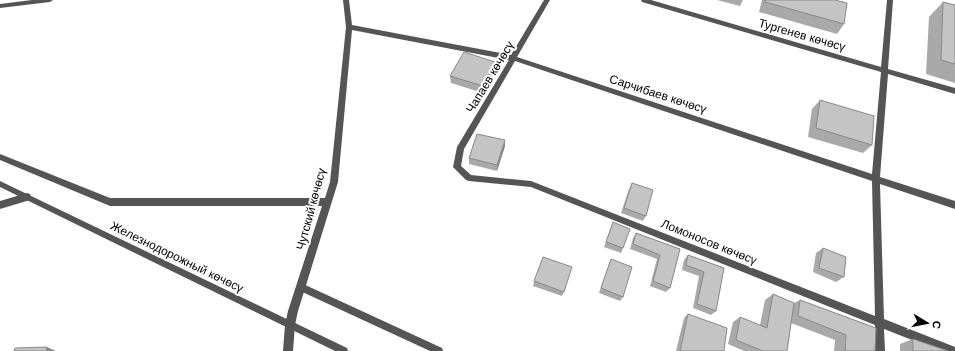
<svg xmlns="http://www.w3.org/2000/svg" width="955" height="351" font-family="Arial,sans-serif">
<rect width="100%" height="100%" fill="#fff"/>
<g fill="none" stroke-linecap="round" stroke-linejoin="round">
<path fill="#555" fill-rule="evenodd" d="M0,181L347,348L348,351H335L0,187Z
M301,283L442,348L443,351H430L298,290L297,287L298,284Z"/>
<path fill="#555" fill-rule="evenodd" d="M32,0H53L50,2L0,8V4Z
M343,0H349L352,25L511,55L544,0H550L517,57L872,174L881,72L642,2L641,0H651L881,67L887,0H893L888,69L955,88V94L888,74L880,177L955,201V209L880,184L884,319L955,347V351H940L884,329L885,351H875V325L531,187L469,181L466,180L453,167L457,147L509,60L352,30L338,182L298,311L295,325L293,351H283L285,325L288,311L322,206H110L0,160V154L110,198H325L330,182L346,27ZM515,61L872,181L875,316L531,181L471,175L461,166L464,149Z
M27,193L30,194L31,197L30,200L0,209V201Z"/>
</g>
<path fill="#a9a9a9" d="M717,0H743L740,6Z
M762,0H835L844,24L837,34L759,12Z
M943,2L955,5V83L926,74L929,17Z
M495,68L483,93L451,83L450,76Z
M820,100L872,145L863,153L808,137L812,109Z
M505,146L497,171L469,164V158Z
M632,183L646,216L643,221L621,213L629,189Z
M613,222L623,248L621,253L604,247Z
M636,233L680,249L670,288L666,292L650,286L657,259L630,249L633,238Z
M823,248L844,277L836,282L813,272L816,253Z
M688,255L724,268L716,311L711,315L693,308L699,276L682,270L684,260Z
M611,259L623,297L620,301L599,293L609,264Z
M534,281L564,292L562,296L533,286Z
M773,294L794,303L800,300L875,351H834L835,340L791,323L787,351H744L728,344L733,322L740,317L760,325L765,300Z
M688,314L724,351H676L684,318Z
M913,339L948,351H900V344Z"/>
<path fill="#898989" d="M495,62V68L483,93V86Z
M505,140V146L497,171V165Z
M47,347L56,351H46Z"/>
<path fill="#c4c4c4" stroke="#898989" d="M765,0H835L847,3L844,24L765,2Z
M943,2L955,5V64L941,60Z
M464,52L495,62L483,86L450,76Z
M820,100L874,116L872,145L816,128Z
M477,134L505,140L497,165L469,158Z
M632,183L653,190L646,216L624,208Z
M613,222L630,229L623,248L606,242Z
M636,233L680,249L670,288L653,281L660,255L633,244Z
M823,248L846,257L844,277L819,268Z
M688,255L724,268L716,311L697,304L704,272L686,265Z
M543,257L572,267L564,292L534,281Z
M611,259L632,267L623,297L601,288Z
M773,294L794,303L787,351H763L736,340L740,317L767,328Z
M800,300L876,328L875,351H845L846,335L798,316Z
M688,314L727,328L724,351H680Z
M913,339L948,351H913Z
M47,347L46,351H14L15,348Z"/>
<g text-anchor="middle" stroke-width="4" stroke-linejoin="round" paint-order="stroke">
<g font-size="12" fill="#000" stroke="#fff">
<text transform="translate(802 35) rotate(16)" y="4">Тургенев көчөсү</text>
<text transform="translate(490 77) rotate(-59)" y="4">Чапаев көчөсү</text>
<text transform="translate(658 94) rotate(18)" y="4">Сарчибаев көчөсү</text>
<text transform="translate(311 209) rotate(-75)" y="4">Чутский көчөсү</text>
<text transform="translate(709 242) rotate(22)" y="4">Ломоносов көчөсү</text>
<text transform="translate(177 257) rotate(26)" y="4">Железнодорожный көчөсү</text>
</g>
</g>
<g transform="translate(927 323) rotate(100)" stroke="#ffffff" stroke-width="3" paint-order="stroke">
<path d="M0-3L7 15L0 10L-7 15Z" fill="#000000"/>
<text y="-6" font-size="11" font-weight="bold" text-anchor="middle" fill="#000000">С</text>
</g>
</svg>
